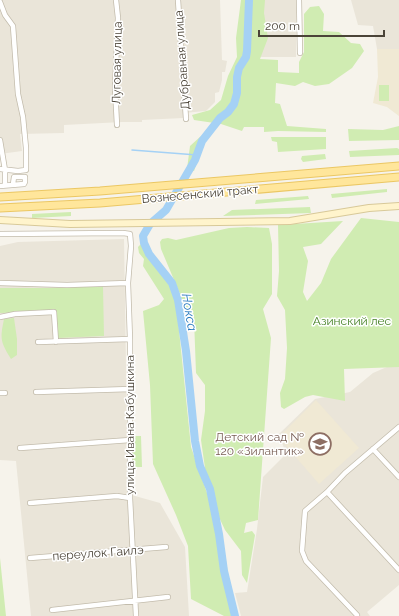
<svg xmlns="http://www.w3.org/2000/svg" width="399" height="616" font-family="Raleway,sans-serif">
<rect width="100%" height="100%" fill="#f6f3eb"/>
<path fill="#eae5d9" d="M0,0H220L222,60L227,61L225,72H222V80L219,92L215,93V102L206,111L183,113V118L142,120V122H122L64,125V133L20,134L22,151L0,154Z
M260,0H296V57H261Z
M351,0H399V49H377L373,26L358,25Z
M124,239L128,494L160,503L185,547L189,616H31L16,461L0,460V246L18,242Z
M396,363L399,364V585L367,612L370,616H241L235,593L247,592L257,529L263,477L286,454L279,434L315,399L350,392L373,373Z"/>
<path fill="#f0e9d4" d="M377,49H399V116L387,107L373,103L378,77Z
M316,400L359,448L319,484L281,440V435Z"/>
<path fill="#d0ecb2" d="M241,0H265L264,13L268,38L260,59L278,60V72L299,73V62L304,52V14L310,7L319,6L324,14L323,31L339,32L351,43L360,44L364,51L352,68L329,84L315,86L303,82L295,86L276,83L275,103L280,104L287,126L326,129V132L278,131L264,132V127H244L242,131L221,124L194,120L192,115L210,110L221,100L228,76L237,57L236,38Z
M379,85H389V101H379Z
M399,126V140L349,141L348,129L383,130Z
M201,136L205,139L194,171L187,169L190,146Z
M271,137H326V149L278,152L277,142L272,141Z
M397,148L399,149V155L350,157L349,151Z
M325,154L326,159L303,162L301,159L302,156Z
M387,189V192L332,198L331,194Z
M308,196L309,199L255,204L256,200Z
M310,207L311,213L223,216L232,210Z
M71,212V216L32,218V214Z
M361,218L399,222V367L344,369L345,401L313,395L305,397L284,409L281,407L280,393L285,379L287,348L285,310L277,296L279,271L278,225L343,221L321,244L303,247L308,261L303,292L307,301L321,283L331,259Z
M247,227L269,228L272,244V294L263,309L271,338L258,520L246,523L244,533L252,531L255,535L247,583L242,575L241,551L225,530L211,500L207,482L201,440L205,411V385L196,373L194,319L186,312L180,294L161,249L160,242L162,239L168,238L176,240L229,228Z
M142,243L145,253L170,284L176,301L191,447L222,536L229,579L238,616H224L191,599L188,546L176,515L153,464L150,385L143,311L159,305L164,299L143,266L144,259L139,253L138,247Z
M103,286L104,336L57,338L56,311L0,313V288H49Z
M14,318L17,339V355L11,359C0,341 0,339 4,319Z
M131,436H141L142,467H132Z
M0,558L6,616H0Z"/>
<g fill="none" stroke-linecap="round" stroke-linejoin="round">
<path stroke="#a5d1f5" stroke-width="1.5" d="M132,150L197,155"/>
<path stroke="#a5d1f5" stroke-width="8" d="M235,616L224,571L219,534L210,489L200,466L195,441L186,351L178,300L172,283L149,254L144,243L143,236L150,224L166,210L195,160L202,141L220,118L228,112L234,104L237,93V77L239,68L246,57L247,51L249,0"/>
<g stroke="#c3bcac" stroke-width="6">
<path id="street" d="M116,0L118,18L115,88L117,125
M178,0L186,119
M299,0L300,53
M0,2L5,15L13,26L18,94L23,117L26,148V170L18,171L0,169
M0,140L5,170V185
M0,186L24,184L25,182V177H14L13,184
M0,234L123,233L130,234L131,246L128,283L130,339V498L136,616
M0,283L67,285L128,283
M0,317L15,314L54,312L56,342
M38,342L130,339
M36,392L131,389
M0,393H5
M20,448L130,440
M373,449L399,477
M327,492L399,570
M30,503L117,496L130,498
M30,558L166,547
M52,610L168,597
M357,615L306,561L302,551L305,511L327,492L345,473L399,427"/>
</g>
<g stroke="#d8c999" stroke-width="8">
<path id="secondary" d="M0,220L70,224L290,221L369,208L399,206"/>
</g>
<g stroke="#ebc764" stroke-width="9">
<path id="primary" d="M0,197L100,191L399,166
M0,208L100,203L399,177"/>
</g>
<use href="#street" stroke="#fff" stroke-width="4.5"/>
<use href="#secondary" stroke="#fff4cc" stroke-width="6"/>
<use href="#primary" stroke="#ffe69b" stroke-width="7"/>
</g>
<defs>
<g id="school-ring" transform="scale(1.15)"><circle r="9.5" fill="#fff" stroke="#8d6e63" stroke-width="1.5"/><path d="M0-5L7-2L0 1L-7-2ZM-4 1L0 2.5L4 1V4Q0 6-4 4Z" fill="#8d6e63"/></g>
</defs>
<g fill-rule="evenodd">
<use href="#school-ring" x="320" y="444"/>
</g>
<g text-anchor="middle" stroke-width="3" stroke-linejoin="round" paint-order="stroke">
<g font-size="12" fill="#4b4438" stroke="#fff">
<text transform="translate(182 60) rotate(-94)" y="4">Дубравная улица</text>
<text transform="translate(117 63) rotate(-89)" y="4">Луговая улица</text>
<text transform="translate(200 194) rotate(-5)" y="4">Вознесенский тракт</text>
<text transform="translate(130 425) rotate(-90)" y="4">улица Ивана Кабушкина</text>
<text transform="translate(98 553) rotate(-4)" y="4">переулок Гаилэ</text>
</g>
<g font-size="12" fill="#468226" stroke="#fff">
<text x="352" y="325">Азинский лес</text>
</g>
<g font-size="12" fill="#785e54" stroke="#fff" text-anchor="end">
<text x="304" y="441">Детский сад №<tspan x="304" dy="14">120 «Зилантик»</tspan></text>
</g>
<g font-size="13" font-style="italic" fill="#297abf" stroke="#fff">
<text transform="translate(190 312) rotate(80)" y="5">Нокса</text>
</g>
</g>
<path d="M259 30v6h125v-6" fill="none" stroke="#4b4438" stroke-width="2"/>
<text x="265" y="30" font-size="12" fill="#4b4438" stroke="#ffffff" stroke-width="3" paint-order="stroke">200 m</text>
</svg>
